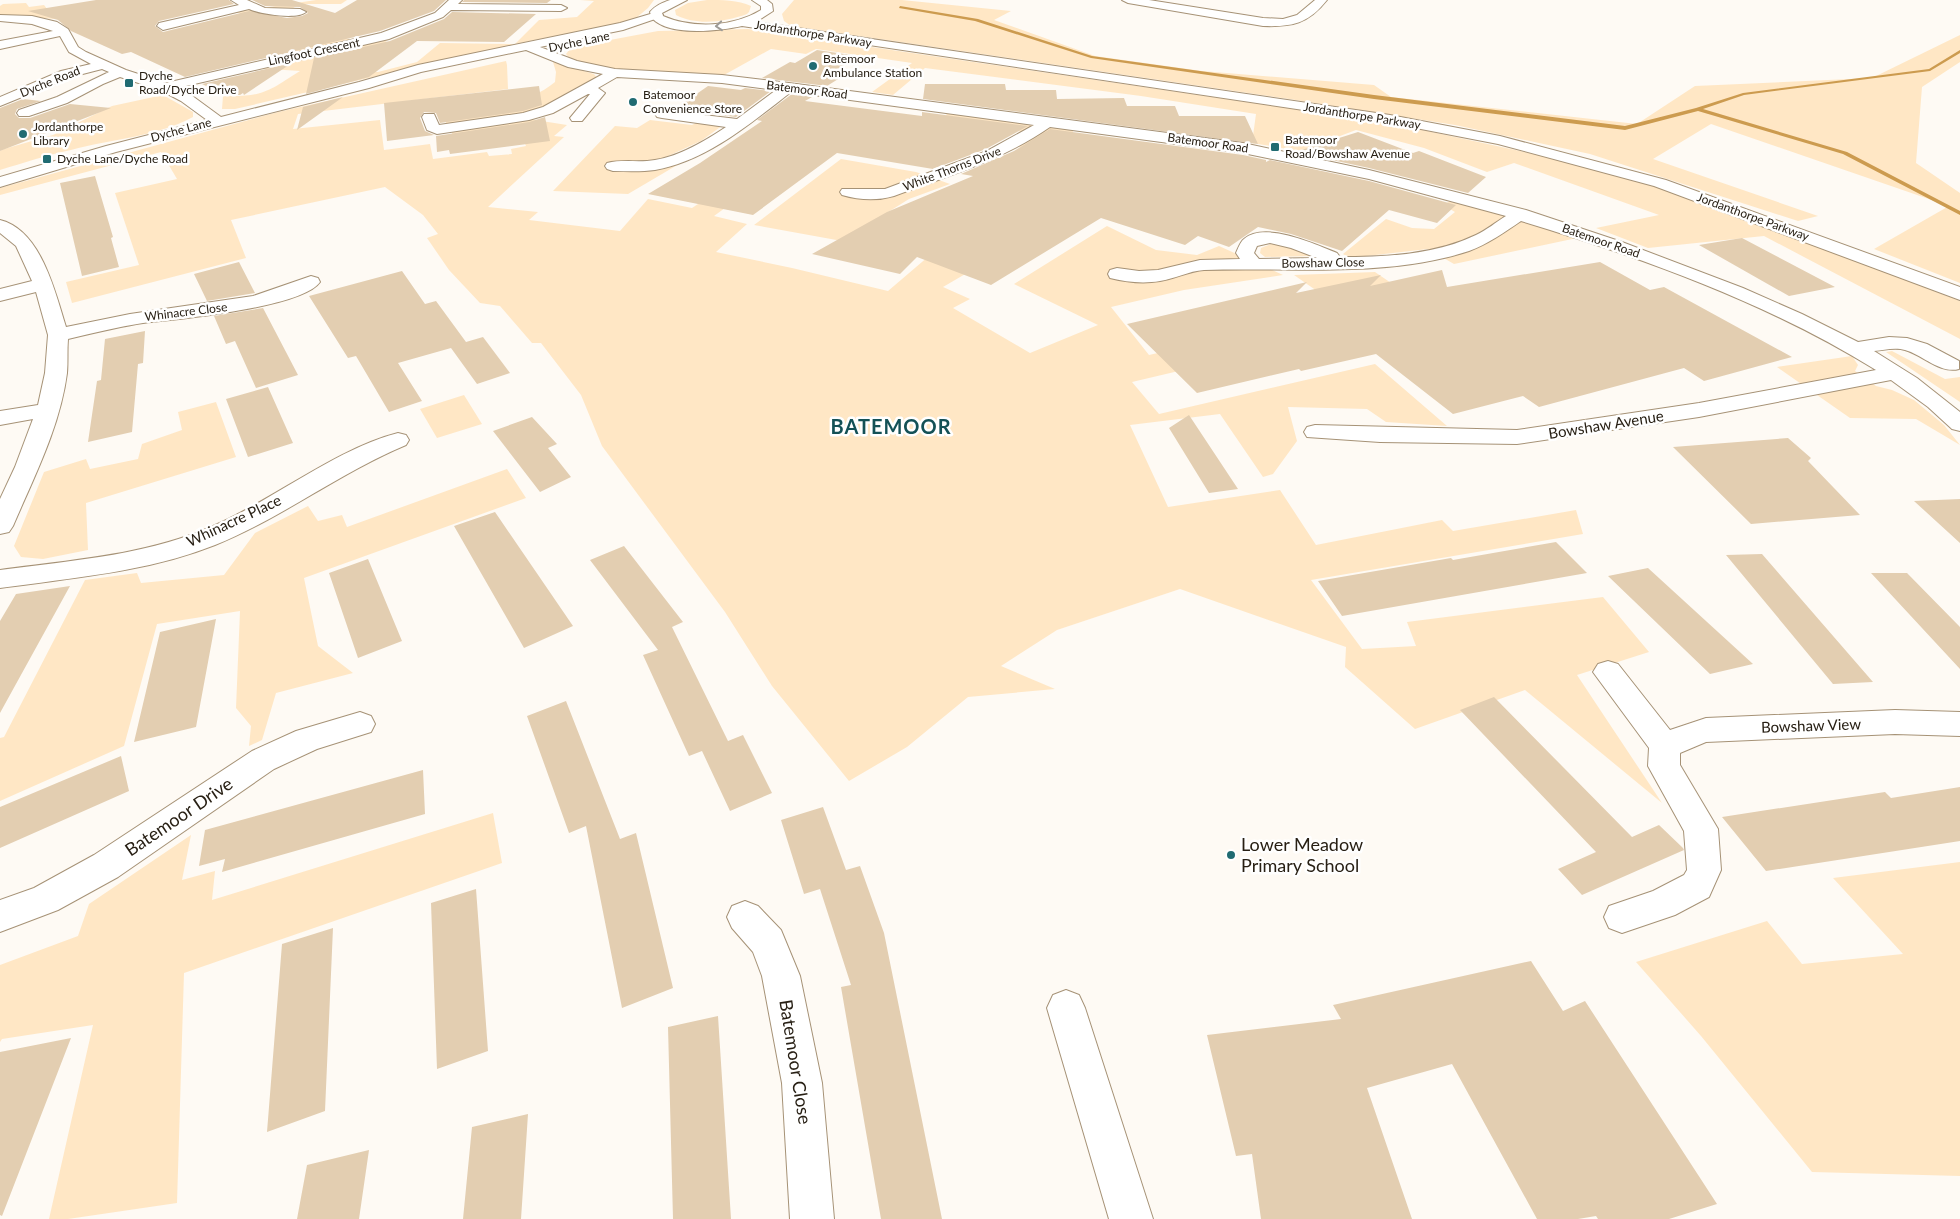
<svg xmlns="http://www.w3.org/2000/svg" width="1960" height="1219" font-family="Lato,sans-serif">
<rect width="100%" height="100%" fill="#fefaf4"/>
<path fill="#ffe7c5" d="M316,0H347L341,4H300L271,21L314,38L360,39L290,55L270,46V22L235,12Z
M580,0H654L648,8L636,18L615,24L515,44L235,109H222L223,96C263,97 267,92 300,71L253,68L388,40L351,71L378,72L417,62L440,43L515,44L539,20L577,17L594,1Z
M707,0C722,0 738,0 751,6L749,12L747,14C725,22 697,26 676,15L675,10L688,3Z
M794,0H902L1011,11L994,20L1095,56L1202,71L1374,85L1391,97L1637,124L1695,86L1872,78L1960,35V62L1922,87L1916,163L1960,193V283L1874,249L1949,206L1711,124L1653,159L1818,216L1798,221L1590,154L1455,125L1289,99L791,26L784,21L782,14Z
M26,3L29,7L44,5L55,19L0,15V6L3,4Z
M748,29L1390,123L1530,153L1653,185L1762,224L1960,301V339L1764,236L1648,248L1596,228L1659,215L1514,163L1487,172L1424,148L1356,130L1300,151L1252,143L1256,114L1141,96L925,68L893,95L872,92L912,63L816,49L806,54L771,49L724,75L638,72L603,67L570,59L566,54L570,49L578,46L658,31Z
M506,61L507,65L508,89L298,114L293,129L380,120L384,150L430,144L433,159L487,152L489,156L512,154L511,149L526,146L520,131L452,137V131L529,119L567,125L554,136L564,137L488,207L538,212L529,220L620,231L648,199L692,208L788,144L807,148L714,216L747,224L716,252L792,268L888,291L929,256L1082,206L943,287L970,299L953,308L1030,353L1098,325L1014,284L1107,226L1156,250L1197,255L1219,246L1283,275L1184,290L1111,307L1149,355L1244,333L1357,329L1132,382L1159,414L1375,364L1447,426L1386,422L1367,409L1288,407L1297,441L1273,474L1263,477L1220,414L1130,425L1168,507L1280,490L1316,545L1442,520L1453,531L1576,510L1583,534L1311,580L1362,649L1416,646L1407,622L1603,597L1649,652L1577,675L1662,803L1525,690L1415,729L1345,667L1346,647L1180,589L1057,630L1001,666L1055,689L968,697L907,747L849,781L772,686L725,612L602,446L581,395L541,343H532L500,306L480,303L449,270L427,238L438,234L423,215L385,187L231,220L246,258L72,303L66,282L139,265L115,193L177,179L161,152L0,195V188L278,112Z
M553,62L594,74L597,78C581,86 566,96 549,104C517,118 481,121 446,125V111C484,106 525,107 555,82L556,72Z
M163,95L193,112V117C156,137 111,139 71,150C47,155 23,163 0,170V151L4,149L53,135L112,106Z
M949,112L1075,129L1055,154L1019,147L1025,132L984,127L945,116Z
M650,120L692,125L700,121L723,125L701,141L666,157L679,164L628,194L553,191L615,126L637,128Z
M841,159L916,172L950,184L909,199L842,241L754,225Z
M1452,200L1577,238L1454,264L1428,249L1349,258L1343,254L1386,219L1412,228L1434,229L1455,212L1443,205Z
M1271,244H1282L1316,256L1265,257L1260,253L1261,248Z
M1375,272L1394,285L1327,298L1294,275Z
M1892,351L1945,379L1960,377V402L1886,352Z
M1852,356L1858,365L1855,371L1876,386L1892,390L1914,400L1944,425L1960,445L1916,419L1850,418L1777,367Z
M464,395L482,424L437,438L420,409Z
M216,402L236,457L86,503L88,550L43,559L21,557L14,546L44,472L86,459L90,469L138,459L142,444L182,430L178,412Z
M507,469L526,498L304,578L318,646L353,673L276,693L262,740L249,746L251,726L236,708L240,611L157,624L124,746L0,801V738L4,737L85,580L137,573L141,583L224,575L255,533L308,506L318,521L342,515L347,527Z
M493,813L502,863L184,973L177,1203L68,1219H49L93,1025L2,1039L0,1042V965L78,936L89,904L191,835L182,880L215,871L212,900Z
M1960,862V1176L1812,1172L1701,1036L1636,962L1767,921L1802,964L1903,954L1833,878Z"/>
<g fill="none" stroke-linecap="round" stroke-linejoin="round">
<path fill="#cc9b4f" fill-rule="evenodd" d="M900,6L978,19L1092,56L1374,95L1625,126L1696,108L1743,93L1929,69L1960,50V53L1930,71L1744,95L1703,109L1847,152L1960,211V215L1843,154L1698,111L1625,130L1374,99L1091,58L975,21L899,8Z"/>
</g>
<path fill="#e3ceb1" d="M96,0H229L234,4L159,21L155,26L163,32L249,11L287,18L302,16L308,13L300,7L265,6L252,0H292L335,13L357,0H446L434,11L380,31L185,77L131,52L122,54L71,31L58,20L28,11Z
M464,0H551L547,3L462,2Z
M452,12L536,14L504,42L417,41L369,77L306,94L314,58L390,41L444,19Z
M817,50L858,56L827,76H843L827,86L762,78L790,62L795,63Z
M292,63L244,95L243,93L240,95H225L202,84Z
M925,84H1005L1006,90H1056L1057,99L1124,98L1127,106H1175L1179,116H1245L1258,144L923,99Z
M539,86L542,105L523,111L440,123L436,113L424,112L420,118L425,131L434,135L387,141L384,103Z
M708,86L741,90L745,88L771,91L736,117L675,109Z
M792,94L812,97L805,101L922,116V112L1028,126L986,149L933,169L837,153L753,215L648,194L700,163L762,121L757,120Z
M343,97L297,130L303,107Z
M23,99L41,101L17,109L15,114L19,118H30L70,104L111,108L0,151V108Z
M545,117L550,141L450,154L449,150L437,152L436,136L529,122Z
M1050,129L1243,155L1266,160V162L1270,160L1369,181L1456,205L1437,223L1389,210L1342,251L1291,234L1258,227L1229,247L1198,236L1185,245L1101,218L991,285L917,257L900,274L812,254L887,212L973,176L961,174L1014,151Z
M1358,132L1413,153L1419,151L1486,177L1468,193L1369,168L1295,152Z
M95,176L113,237L111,238L119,267L82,276L60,183Z
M1742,238L1835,287L1789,296L1699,245Z
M239,262L255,293L207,301L194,274Z
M1600,262L1650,290L1664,287L1792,357L1704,381L1684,368L1539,407L1523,396L1453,414L1376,354L1301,371L1299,369L1197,393L1127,324L1307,282L1296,293L1381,275L1370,286L1442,270L1447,287Z
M402,271L425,304L436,301L466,342L483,337L510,373L477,384L451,348L398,363L422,401L389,412L356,356L348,358L309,296Z
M263,308L298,375L256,388L235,341L226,344L214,316Z
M145,331L143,363L138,364L132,432L88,442L97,381L101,380L105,339Z
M268,387L293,443L248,457L226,399Z
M1189,415L1238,489L1209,493L1169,428Z
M532,417L557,444L548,448L571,477L540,492L493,431Z
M1788,438L1811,458L1808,461L1860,515L1751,524L1673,447Z
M1960,499V543L1914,501Z
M495,512L573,626L524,648L454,526Z
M1556,542L1587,573L1342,616L1318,581L1451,558L1453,560Z
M624,546L683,622L672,627L728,741L743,735L772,793L730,811L702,751L689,756L643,655L658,650L590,560Z
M1762,554L1873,682L1833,684L1726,555Z
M368,559L402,641L358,658L329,573Z
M1648,568L1753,664L1710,674L1608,576Z
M1871,573H1907L1960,627V669Z
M70,586L0,713V621L16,594Z
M216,619L196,727L134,742L160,632Z
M1494,697L1632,837L1659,825L1683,848L1684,850L1582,895L1558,869L1596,852L1460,710Z
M566,701L620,839L636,833L673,988L622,1008L586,826L569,833L527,716Z
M121,756L129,791L0,848V807Z
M423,770L425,814L222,872L225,859L199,866L205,830Z
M1960,787V841L1766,871L1722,817L1885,792L1891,798Z
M823,807L846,870L860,866L884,933L942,1219H881L841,987L851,985L820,889L804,894L781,820Z
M476,889L488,1051L437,1069L431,903Z
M333,928L325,1111L267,1132L282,944Z
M1531,961L1563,1011L1585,1001L1717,1204L1669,1219H1598L1596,1216L1578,1219H1537L1452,1064L1367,1088L1412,1219H1261L1252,1154L1236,1156L1207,1035L1341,1019L1333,1005Z
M718,1016L731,1219H673L668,1027Z
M71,1038L2,1216L0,1215V1052Z
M528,1114L521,1219H463L472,1127Z
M369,1150L359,1219H297L307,1165Z"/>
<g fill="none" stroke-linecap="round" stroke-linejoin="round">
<g stroke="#a69276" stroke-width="2">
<path id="minor" d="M231,0H247L265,8L300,9L306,12C297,20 260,14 249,9L163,30L157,26L159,23L239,5Z
M449,0H462L458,4L561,5L567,8L561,11L451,10L443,17L389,39L177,88L191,95L221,117L359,82L418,65L620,23L657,12L663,15L661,17L623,30L540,47L577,61L615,69L722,75L789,83L1243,143L1369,170L1526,210L1622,242L1743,288L1802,314L1858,342L1889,337L1907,338L1927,344L1959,361V369C1940,374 1923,355 1905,350C1895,347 1884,350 1874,351L1917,378L1960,412V431L1952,429L1928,407L1891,380L1699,417L1517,444L1380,442L1307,437L1304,432L1307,427L1315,425L1517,430L1699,403L1876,370C1768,303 1643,258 1521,221C1505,232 1488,244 1469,251C1388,278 1289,267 1204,270C1189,271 1174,279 1160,281C1143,284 1126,282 1110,278L1108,274L1110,270L1117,268L1139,271L1158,270L1200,260L1240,259L1236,253C1238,249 1240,242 1244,239C1265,221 1315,244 1337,253L1340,257C1385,257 1435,255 1476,235C1487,230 1496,222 1506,216L1369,179L1243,153L1050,127C1003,160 947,176 894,196C877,201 859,200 842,195L840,192L842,189H885L987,151L1034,125L791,92C751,123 707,161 655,170C641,172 627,171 613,171L607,169L605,166L607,163C623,159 639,163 655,160C680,156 705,141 726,127L662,118L657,117L655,114L657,111L662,110L737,119L776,90L722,83L617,77L598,88L605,93L582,121H572L570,118L590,94H588L553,113L529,120L437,134L427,130L422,117L424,114H434L439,125L523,113L543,107L603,74L568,67L526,50L421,72L369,88L116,152L0,187V177L106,146L207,120L181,101L160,90L120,77L103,84L67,103L29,116H19L17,113L19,110L57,97L109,72L102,69L71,77L0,106V97L61,71L91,64L69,52L60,36L0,49V41L53,31L32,24L0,21V15L32,16L57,22L68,29L78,47L86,52L126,70L166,83L381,33L435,13ZM1270,243L1291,248L1317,258L1259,259L1254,253L1257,246Z
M1122,0H1149L1263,18L1283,19L1297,15L1315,0H1327C1308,24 1292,27 1263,26L1128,3Z
M0,220C41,230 55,292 66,327L130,314L253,296L311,276L318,278L320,282C302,308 177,319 143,323C118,327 93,333 68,339C67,350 68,362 67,373C60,427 34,477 13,526L9,532L0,534V499L15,467L33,419L0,425V411L38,405L45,373L48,335L36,292L0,301V289L32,281L16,246L0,233Z
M398,433L406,435L409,440L406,445C339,473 282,518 215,545C147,572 72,578 0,588V570C75,560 153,555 222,522C278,496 339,448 398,433Z
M1608,661L1618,664L1670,730L1706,718L1895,710L1960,712V736L1895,734L1706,742L1680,753V765L1718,829L1721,870L1709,897L1675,915L1622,933L1609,928L1604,917L1609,906L1653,891L1684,875L1687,870L1684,831L1648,766L1649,748L1593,672L1598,664Z
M360,712L371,716L375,724L371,732L317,749L274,769L118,877L58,910L0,932V900L34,888L94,855L252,751L296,731Z
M745,901L758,906L781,930L800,976L822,1083L834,1219H790L782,1083L762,976L753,952L732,928L727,917L732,906Z
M1066,990L1079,995L1085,1008L1153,1219H1109L1047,1008L1053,995Z"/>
</g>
<g stroke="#a69276" stroke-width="2">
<path id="major" d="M670,0H687L662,13L663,16C693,29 733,27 761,10V6L752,0H767L772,4L773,11L756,22L1390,115L1500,136L1666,180L1960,287V300L1654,186L1498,144L1390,123L742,26C719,31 669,37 652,18L650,12C656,5 662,3 670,0Z"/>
</g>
<use href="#minor" fill="#fff" fill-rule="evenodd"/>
<use href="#major" fill="#fff" fill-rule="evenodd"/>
</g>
<defs><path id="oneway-chevron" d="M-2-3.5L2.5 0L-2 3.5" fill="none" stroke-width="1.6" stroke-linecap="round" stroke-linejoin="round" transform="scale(1.25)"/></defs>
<use stroke="#9e9b96" href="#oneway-chevron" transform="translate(719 26) rotate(175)"/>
<g fill="#206b72" stroke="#fff" stroke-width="2">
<circle cx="813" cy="66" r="5"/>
<rect x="124" y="78" width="10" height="10" rx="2.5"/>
<circle cx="633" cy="102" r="5"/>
<circle cx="23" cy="134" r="5"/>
<rect x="1270" y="142" width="10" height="10" rx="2.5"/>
<rect x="42" y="154" width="10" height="10" rx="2.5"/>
<circle cx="1231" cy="855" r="5"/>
</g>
<g text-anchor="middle" stroke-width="5" stroke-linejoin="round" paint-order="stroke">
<g font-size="12" fill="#282015" stroke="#fff">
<text transform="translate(813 34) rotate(9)" y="4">Jordanthorpe Parkway</text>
<text transform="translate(579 42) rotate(-12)" y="4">Dyche Lane</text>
<text transform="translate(314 52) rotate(-12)" y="4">Lingfoot Crescent</text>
<text transform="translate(50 82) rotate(-22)" y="4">Dyche Road</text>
<text transform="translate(807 90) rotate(7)" y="4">Batemoor Road</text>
<text transform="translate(1362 116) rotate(9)" y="4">Jordanthorpe Parkway</text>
<text transform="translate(181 130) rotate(-15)" y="4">Dyche Lane</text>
<text transform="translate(1208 143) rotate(8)" y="4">Batemoor Road</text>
<text transform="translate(952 169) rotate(-21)" y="4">White Thorns Drive</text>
<text transform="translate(1753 217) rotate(20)" y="4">Jordanthorpe Parkway</text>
<text transform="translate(1601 241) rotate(19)" y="4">Batemoor Road</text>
<text transform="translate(1323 263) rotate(-1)" y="4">Bowshaw Close</text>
<text transform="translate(186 312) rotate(-7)" y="4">Whinacre Close</text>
</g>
<g font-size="12" fill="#282015" stroke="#fff" text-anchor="start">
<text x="823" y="63">Batemoor<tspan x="823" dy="14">Ambulance Station</tspan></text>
<text x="139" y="80">Dyche<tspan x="139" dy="14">Road/Dyche Drive</tspan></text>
<text x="643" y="99">Batemoor<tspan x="643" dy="14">Convenience Store</tspan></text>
<text x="33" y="131">Jordanthorpe<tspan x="33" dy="14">Library</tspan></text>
<text x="1285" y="144">Batemoor<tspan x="1285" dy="14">Road/Bowshaw Avenue</tspan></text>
<text x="57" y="163">Dyche Lane/Dyche Road</text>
</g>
<g font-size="15" fill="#282015" stroke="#fff">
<text transform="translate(1606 425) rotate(-9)" y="5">Bowshaw Avenue</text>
<text transform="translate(234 521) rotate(-25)" y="5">Whinacre Place</text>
<text transform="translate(1811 726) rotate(-2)" y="5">Bowshaw View</text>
</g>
<g font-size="18" fill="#282015" stroke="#fff">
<text transform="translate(179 817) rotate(-34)" y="6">Batemoor Drive</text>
<text transform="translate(795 1062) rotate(81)" y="6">Batemoor Close</text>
</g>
<g font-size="18" fill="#282015" stroke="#fff" text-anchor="start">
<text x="1241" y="851">Lower Meadow<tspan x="1241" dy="21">Primary School</tspan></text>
</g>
<g font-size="20" font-weight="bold" letter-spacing="1" fill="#145156" stroke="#fff">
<text x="891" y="434">BATEMOOR</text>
</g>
</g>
</svg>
